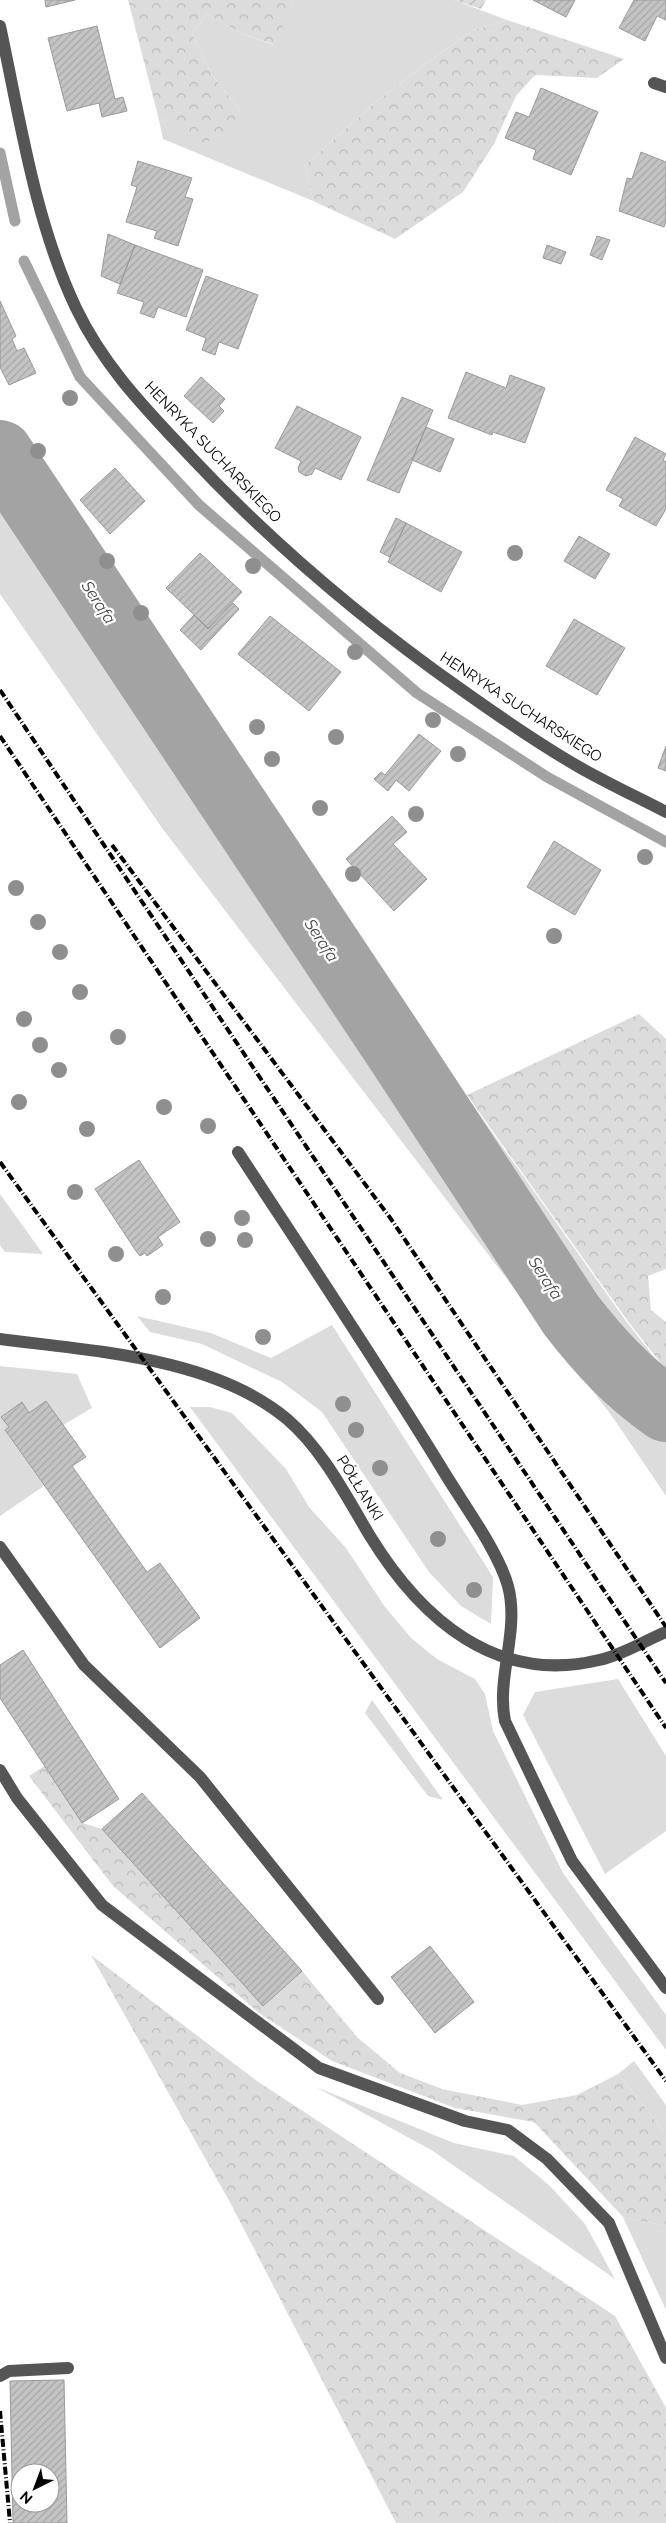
<svg xmlns="http://www.w3.org/2000/svg" width="666" height="2523" font-family="Raleway,sans-serif">
<defs>
<pattern id="forest-crowns" width="20" height="18" patternUnits="userSpaceOnUse" patternTransform="scale(1.25)"><rect width="20" height="18" fill="#dcdcdc"/><path d="M2 6a3 3 0 1 1 6 0M12 15a3 3 0 1 1 6 0" fill="none" stroke="#bbb"/></pattern>
<pattern id="garden-furrows" width="10" height="10" patternUnits="userSpaceOnUse" patternTransform="scale(1.25)"><rect width="10" height="10" fill="#dcdcdc"/><path d="M-1 1l2-2M0 10L10 0M9 11l2-2" fill="none" stroke="#bbb"/></pattern>
<pattern id="building-hatch" width="6" height="6" patternUnits="userSpaceOnUse" patternTransform="scale(1.25)"><rect width="6" height="6" fill="#c4c4c4"/><path d="M-1 1l2-2M0 6l6-6M5 7l2-2" fill="none" stroke="#a7a7a7"/></pattern>
</defs>
<rect width="100%" height="100%" fill="#fff"/>
<path fill="#dcdcdc" d="M294,0H454L507,20L473,30L431,60L376,102L305,165L313,201L163,139L158,116L204,142L240,110L212,75L192,34L207,14L243,34L274,45Z
M0,438L626,1321L666,1372V1496L614,1419L162,828L0,594Z
M0,1194L43,1254L5,1252L0,1245Z
M137,1316L211,1333L271,1358L332,1325L493,1577L491,1624L461,1606L429,1572L322,1412L282,1382L202,1344L150,1332Z
M0,1366L77,1374L92,1408L63,1425L46,1401L29,1413L22,1403L1,1417L9,1427L5,1431L44,1486L0,1516Z
M190,1407H210L232,1413L286,1469L309,1507L346,1548L385,1607L411,1638L437,1659L475,1679L485,1694L493,1731L563,1873L666,2015V2050Z
M618,1679L666,1756V1831L605,1874L523,1715L535,1692Z
M372,1700L443,1800L428,1796L365,1713Z
M634,2061L666,2105V2134L618,2074Z
M316,2087L454,2143L514,2156L550,2186L585,2224L615,2279L433,2151Z
M623,2217L666,2226V2310Z"/>
<path fill="url(#forest-crowns)" d="M128,0H294L275,45L243,34L207,14L192,34L212,75L240,110L228,133L204,143L158,116Z
M507,20L624,59L597,78L535,75L516,96L494,144L463,192L395,239L313,201L305,165L376,102L431,60L473,30Z
M639,1014L666,1039V1269L648,1276L651,1310L666,1322V1370L627,1320L467,1095Z
M44,1766L82,1823L102,1829L263,2006L302,1971L357,2037L400,2073L442,2089L522,2105L577,2095L618,2074L666,2134V2226L623,2217L534,2122L455,2108L332,2061L259,2013L113,1886L29,1776Z
M91,1955L257,2081L615,2316L666,2408V2523H396L232,2206Z"/>
<path fill="url(#garden-furrows)" d="M454,0H486L481,9Z"/>
<g fill="none" stroke-linecap="round" stroke-linejoin="round">
<path stroke="#a3a3a3" stroke-width="11" d="M0,153L15,221
M24,261L80,377L199,505L417,693L547,777L666,842"/>
<path stroke="#a3a3a3" stroke-width="66" d="M0,453L398,1051L571,1315C599,1351 627,1382 666,1409"/>
</g>
<path fill="url(#building-hatch)" stroke="#999" fill-rule="evenodd" d="M45,0H75L46,7Z
M533,0H575L566,17Z
M634,0H666V20L657,16L645,41L619,28Z
M97,26L115,99L123,97L127,111L102,117L99,103L67,111L48,38Z
M541,88L598,112L571,175L533,159L536,150L505,138L516,112L529,117Z
M641,152L666,162V221L664,227L619,211L627,178L632,179Z
M138,161L192,178L185,197L193,199L178,246L154,238L157,231L126,222L137,187L131,185Z
M108,234L135,245L120,284L101,276Z
M597,236L610,240L602,260L590,255Z
M135,245L203,270L186,317L158,307L154,318L140,313L144,302L117,293Z
M547,245L566,252L561,264L543,258Z
M206,276L258,295L238,349L219,342L215,355L202,350L206,338L186,330Z
M0,301L16,336L12,339L17,351L24,348L36,373L9,385L0,367Z
M466,372L506,388L510,375L545,388L525,443L493,432L492,435L448,418Z
M201,377L225,399L219,406L224,411L213,423L184,396Z
M402,397L433,410L399,493L367,480Z
M297,406L361,437L341,480L315,468L312,474L306,476L299,472L298,468L301,461L275,448Z
M426,427L454,439L440,472L412,460Z
M635,437L666,454L663,460L666,462V509L656,526L619,506L623,499L606,490Z
M115,468L145,501L110,534L80,500Z
M396,518L406,523L390,557L380,552Z
M406,523L462,552L441,592L388,562Z
M579,536L610,554L595,579L564,561Z
M200,553L242,592L208,628L166,588Z
M233,603L239,609L201,650L180,630L194,615L208,629Z
M270,616L341,672L309,711L238,654Z
M574,619L625,648L597,695L546,666Z
M419,734L441,751L409,791L396,780L388,791L374,779L381,772L385,775Z
M666,746V771L658,768Z
M392,816L407,832L393,844L427,879L394,911L346,859Z
M554,841L601,870L575,915L527,887Z
M139,1160L180,1222L158,1237L163,1245L147,1256L145,1253L140,1256L136,1251L95,1189Z
M46,1401L86,1457L72,1466L147,1572L160,1563L200,1618L160,1648L5,1430L9,1427L1,1417L22,1402L29,1413Z
M23,1650L119,1799L82,1823L0,1698V1665Z
M142,1793L302,1971L263,2006L102,1829Z
M430,1946L474,2002L435,2033L391,1977Z
M64,2380L67,2523H13L10,2381ZM20,2473H50V2503H20Z"/>
<g fill="none" stroke-linecap="round" stroke-linejoin="round">
<path stroke="#555" stroke-width="12" d="M0,26C20,119 35,222 76,308C104,367 147,410 191,457C273,544 364,621 462,690C500,717 539,744 579,767C607,783 637,797 666,812
M654,83L666,87
M238,1152C306,1256 376,1361 441,1467C461,1501 498,1550 508,1586C520,1631 496,1677 505,1721L572,1861L666,1988
M0,1339C92,1351 213,1357 287,1419C323,1450 346,1496 370,1536C421,1619 496,1685 599,1660C622,1655 644,1641 666,1632
M0,1547L84,1665L200,1777L378,1999
M0,1770L17,1798L102,1905L319,2068L465,2121L508,2130L547,2159L609,2223L666,2358
M0,2376L9,2371L68,2368"/>
<path stroke="#000" stroke-width="4" stroke-dasharray="8 2.5 1 2.5" stroke-linecap="butt" d="M0,690L666,1683
M0,736L666,1728
M112,845L391,1219L666,1627
M0,1162L666,2081
M0,2411L10,2523"/>
</g>
<g fill="#8f8f8f">
<circle cx="70" cy="398" r="8"/>
<circle cx="38" cy="451" r="8"/>
<circle cx="515" cy="553" r="8"/>
<circle cx="107" cy="561" r="8"/>
<circle cx="253" cy="566" r="8"/>
<circle cx="141" cy="613" r="8"/>
<circle cx="355" cy="652" r="8"/>
<circle cx="433" cy="720" r="8"/>
<circle cx="257" cy="727" r="8"/>
<circle cx="336" cy="737" r="8"/>
<circle cx="458" cy="754" r="8"/>
<circle cx="272" cy="759" r="8"/>
<circle cx="320" cy="808" r="8"/>
<circle cx="416" cy="814" r="8"/>
<circle cx="645" cy="857" r="8"/>
<circle cx="353" cy="874" r="8"/>
<circle cx="16" cy="888" r="8"/>
<circle cx="38" cy="922" r="8"/>
<circle cx="554" cy="936" r="8"/>
<circle cx="60" cy="952" r="8"/>
<circle cx="80" cy="992" r="8"/>
<circle cx="24" cy="1019" r="8"/>
<circle cx="118" cy="1037" r="8"/>
<circle cx="40" cy="1045" r="8"/>
<circle cx="59" cy="1070" r="8"/>
<circle cx="19" cy="1102" r="8"/>
<circle cx="164" cy="1107" r="8"/>
<circle cx="208" cy="1126" r="8"/>
<circle cx="87" cy="1129" r="8"/>
<circle cx="75" cy="1192" r="8"/>
<circle cx="242" cy="1218" r="8"/>
<circle cx="208" cy="1239" r="8"/>
<circle cx="245" cy="1240" r="8"/>
<circle cx="116" cy="1254" r="8"/>
<circle cx="163" cy="1297" r="8"/>
<circle cx="263" cy="1337" r="8"/>
<circle cx="343" cy="1404" r="8"/>
<circle cx="356" cy="1430" r="8"/>
<circle cx="380" cy="1468" r="8"/>
<circle cx="438" cy="1539" r="8"/>
<circle cx="474" cy="1590" r="8"/>
</g>
<g text-anchor="middle" stroke-width="4.5" stroke-linejoin="round" paint-order="stroke">
<g font-size="15" fill="#000" stroke="#fff">
<text transform="translate(213 452) rotate(46)" y="5">HENRYKA SUCHARSKIEGO</text>
<text transform="translate(521 707) rotate(33)" y="5">HENRYKA SUCHARSKIEGO</text>
<text transform="translate(360 1488) rotate(58)" y="5">PÓŁŁANKI</text>
</g>
<g font-size="16" font-style="italic" fill="#444" stroke="#fff">
<text transform="translate(99 602) rotate(57)" y="6">Serafa</text>
<text transform="translate(322 940) rotate(57)" y="6">Serafa</text>
<text transform="translate(546 1278) rotate(57)" y="6">Serafa</text>
</g>
</g>
<g transform="translate(35 2488) rotate(222)"><circle r="24" fill="#ffffff" stroke="#999999"/>
<path d="M0-4L9 19L0 12L-9 19Z" fill="#000000"/>
<text y="-8" font-size="14" font-weight="bold" text-anchor="middle" fill="#000000">N</text>
</g>
</svg>
